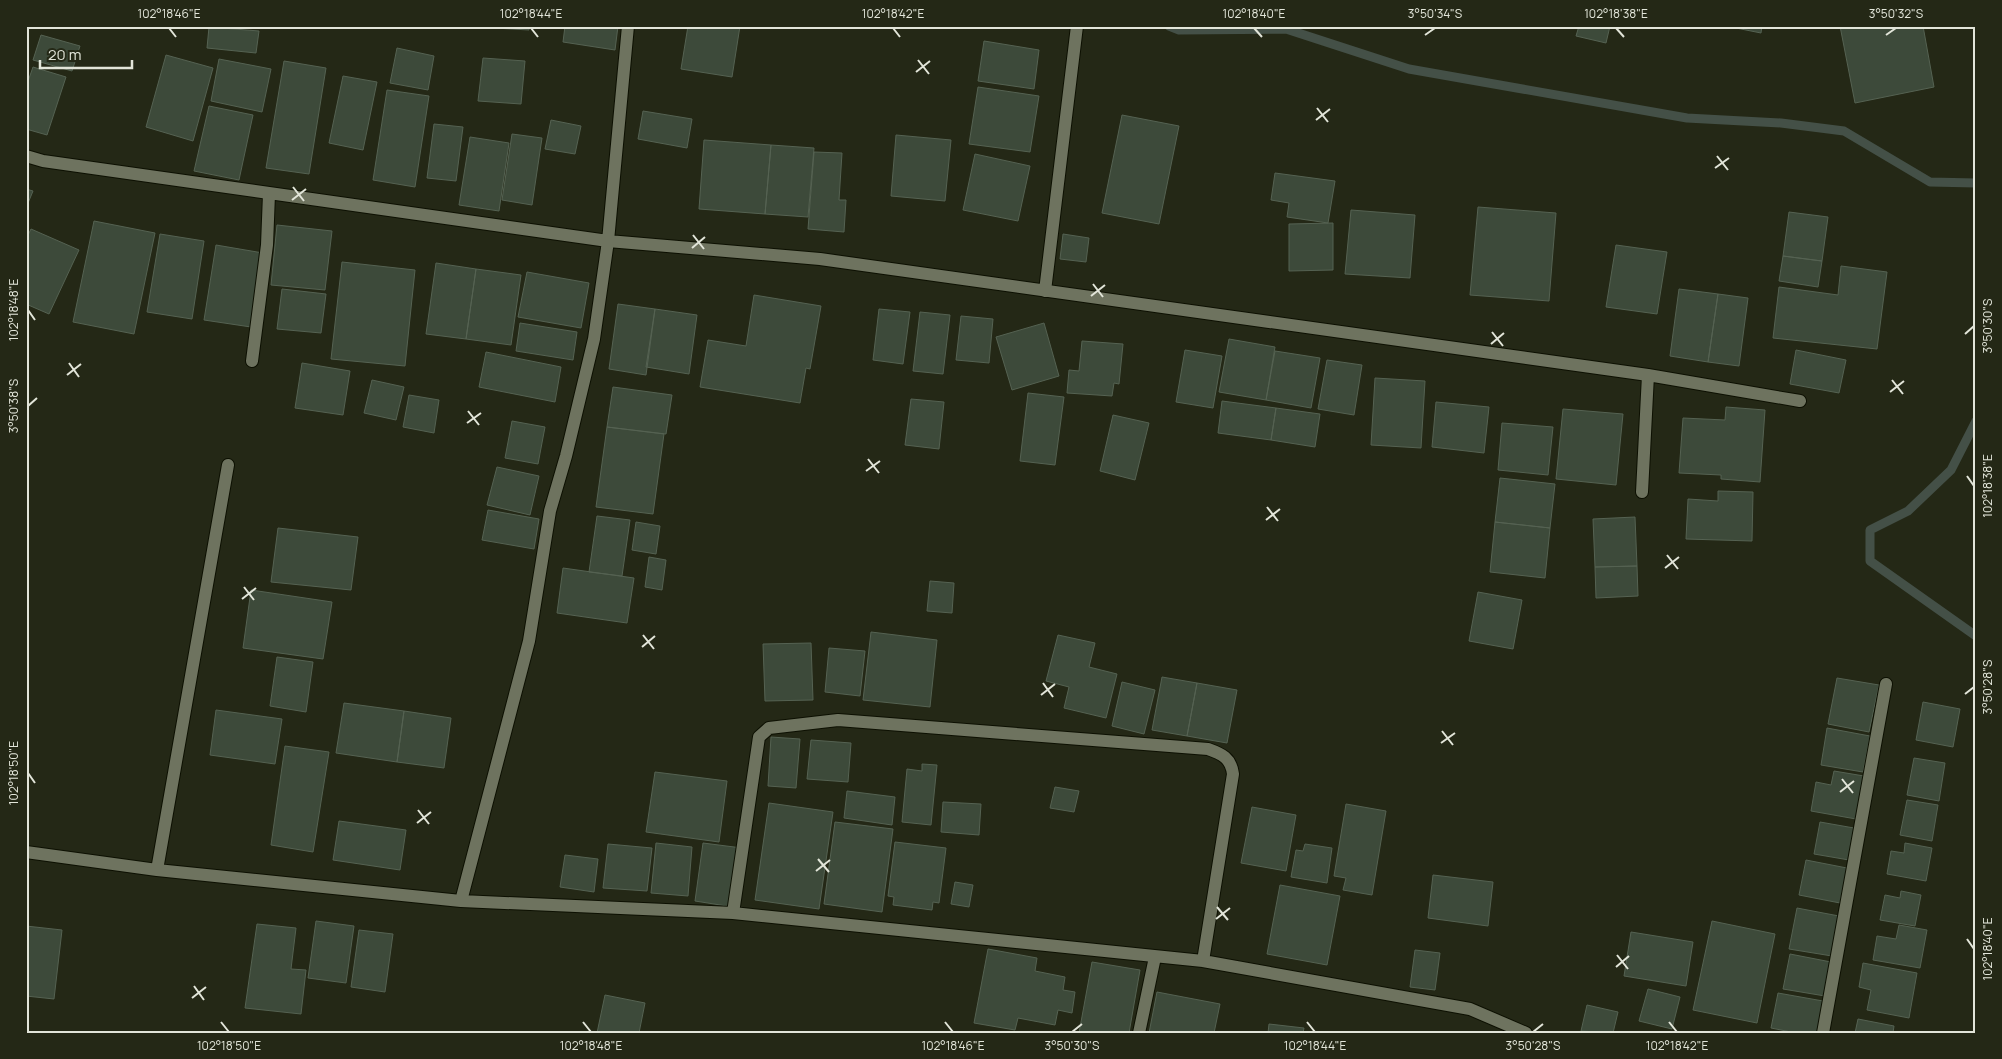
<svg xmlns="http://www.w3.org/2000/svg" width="2002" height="1059" font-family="Manrope,sans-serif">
<rect width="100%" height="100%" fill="#242816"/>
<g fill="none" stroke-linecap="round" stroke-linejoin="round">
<path stroke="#445047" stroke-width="9" d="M1169,26L1179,30L1286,29L1409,69L1687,118L1781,123L1844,131L1930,182L1976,183
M1976,421L1951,470L1908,511L1870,530V561L1976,636"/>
</g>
<path fill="#3d4a3a" stroke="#556252" d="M495,26H529V30L494,28Z
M565,26H618L615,50L563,42Z
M688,26H740L732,77L681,69Z
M1579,26H1610L1606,43L1576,36Z
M1726,26H1762L1761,33Z
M1840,26H1923L1934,87L1855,103Z
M209,27L259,31L256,53L207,48Z
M41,35L80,46L72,71L33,60Z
M984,41L1039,50L1034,89L978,81Z
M397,48L434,56L428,90L390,83Z
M166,55L213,68L193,141L146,127Z
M483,58L525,61L521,104L478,101Z
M219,59L271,69L262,112L211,101Z
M284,61L326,68L309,174L266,168Z
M33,67L66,77L47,135L26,129V87Z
M343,76L377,82L363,150L329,143Z
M978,87L1039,96L1030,152L969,144Z
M387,90L429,96L415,187L373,180Z
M209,106L253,115L239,180L194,171Z
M643,111L692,119L687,148L638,139Z
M1122,115L1179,126L1159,224L1102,213Z
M551,120L581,126L575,154L545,149Z
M434,124L463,127L456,181L427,178Z
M512,134L542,138L532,205L502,200Z
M896,135L951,140L945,201L891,196Z
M470,137L509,143L499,211L459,205Z
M704,140L771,145L765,214L699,209Z
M771,145L814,148L808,217L765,214Z
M814,152L842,153L839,200H846L844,232L808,229Z
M975,154L1030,166L1018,221L963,210Z
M1275,173L1335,181L1328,223L1287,217L1289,203L1271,200Z
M26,189L33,191L26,208Z
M1478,207L1556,213L1549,301L1470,295Z
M1351,210L1415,215L1410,278L1345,274Z
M1789,212L1828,217L1822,261L1783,256Z
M94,221L155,233L134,334L73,322Z
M1333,223V270L1289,271V224Z
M277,225L332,231L325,290L271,285Z
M31,229L79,250L49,314L26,304V239Z
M160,234L204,241L192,319L147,312Z
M1063,234L1089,238L1086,262L1060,259Z
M216,245L263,253L251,327L204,320Z
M1616,245L1667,252L1657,314L1606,307Z
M1783,256L1822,261L1818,287L1779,281Z
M342,262L415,270L405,366L331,359Z
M436,263L476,269L466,339L426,334Z
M1841,266L1887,272L1877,349L1773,338L1779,287L1838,295Z
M476,269L521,275L511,345L466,339Z
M527,272L589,283L581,328L518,317Z
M282,289L326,294L321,333L277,329Z
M1679,289L1718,294L1708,362L1670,356Z
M1718,294L1748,298L1739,366L1708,362Z
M754,295L821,306L810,369L806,368L800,403L700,387L708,340L746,346Z
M618,304L655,309L646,375L609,369Z
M655,309L697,315L689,374L646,367Z
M879,309L910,312L903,364L873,360Z
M920,312L950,315L943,374L913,371Z
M961,316L993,319L989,363L956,360Z
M520,323L577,332L573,360L516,351Z
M1044,323L1059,376L1012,390L996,337Z
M1229,339L1275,347L1266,400L1219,392Z
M1082,341L1123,344L1119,384L1114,383L1112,396L1067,393L1069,370L1079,371Z
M1185,350L1222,356L1213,408L1176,402Z
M1796,350L1846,360L1839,393L1790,384Z
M1275,351L1320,358L1311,408L1266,400Z
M486,352L561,367L555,402L479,387Z
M1327,360L1362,365L1354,415L1318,409Z
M302,363L350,371L343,415L295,408Z
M1375,378L1425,381L1421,448L1371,445Z
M372,380L404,387L396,420L364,413Z
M613,387L672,395L666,434L607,427Z
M1028,393L1064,397L1055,465L1020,461Z
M409,395L439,400L434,433L403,427Z
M911,399L944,402L939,449L905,445Z
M1222,401L1276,408L1271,440L1218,433Z
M1436,402L1489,407L1484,453L1432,447Z
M1726,407L1765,410L1760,482L1721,479V475L1679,473L1683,418L1725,420Z
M1276,408L1320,414L1315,447L1271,440Z
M1563,409L1623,414L1616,485L1556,479Z
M1113,415L1149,423L1135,480L1100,471Z
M512,421L545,427L538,464L505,458Z
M1502,423L1553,427L1548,475L1498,470Z
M607,427L664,434L653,514L596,507Z
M497,467L539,476L530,515L487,505Z
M1500,478L1555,484L1550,528L1495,522Z
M1718,491L1753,492L1752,541L1686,539L1688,499L1718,501Z
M488,510L539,519L534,549L482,540Z
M597,516L630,520L622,576L589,572Z
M1635,517L1637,566L1595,567L1593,519Z
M636,522L660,526L656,554L632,550Z
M1495,522L1550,528L1545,578L1490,572Z
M278,528L358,537L351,590L271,582Z
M649,557L666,560L662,590L645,587Z
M1637,566L1638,596L1596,598L1595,567Z
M563,568L634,578L627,623L557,613Z
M930,581L954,583L952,613L927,611Z
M251,590L332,602L323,659L243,648Z
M1478,592L1522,600L1513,649L1469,641Z
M871,632L937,640L930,707L863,700Z
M1058,635L1095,643L1089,667L1117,674L1106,718L1064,708L1069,687L1046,681Z
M811,643L813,700L765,701L763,644Z
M829,648L865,651L860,696L825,692Z
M277,657L313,662L306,712L270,706Z
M1162,677L1197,683L1187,736L1152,730Z
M1837,678L1879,685L1869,732L1828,724Z
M1122,682L1155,690L1144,734L1112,726Z
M1197,683L1237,690L1227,743L1187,736Z
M1923,702L1960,709L1953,747L1916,740Z
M344,703L404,711L397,762L336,753Z
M216,710L282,719L275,764L210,755Z
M404,711L451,718L444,768L397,762Z
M1827,728L1870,736L1863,772L1821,765Z
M771,737L800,739L796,788L768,786Z
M811,740L851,743L848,782L807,779Z
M285,746L329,752L313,852L271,845Z
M1914,758L1945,763L1939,801L1907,795Z
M922,764L937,765L931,825L902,822L907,769L922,771Z
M1834,771L1864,776L1856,819L1811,811L1816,782L1831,785Z
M655,772L727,781L719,842L646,832Z
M1055,787L1079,791L1074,812L1050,808Z
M847,791L895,797L892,825L844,818Z
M1907,800L1938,805L1932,841L1900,835Z
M943,802L981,804L979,835L941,832Z
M769,803L833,812L819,909L755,900Z
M1346,804L1386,811L1372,895L1343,890L1346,878L1334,876Z
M1252,807L1296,815L1286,871L1241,863Z
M339,821L406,830L400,870L333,860Z
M835,822L893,829L882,912L824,904Z
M1820,822L1854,828L1849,860L1814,854Z
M895,842L946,848L939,903L933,902L932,910L893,905L894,897L888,896Z
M656,843L692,847L688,896L651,893Z
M703,843L742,848L733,907L695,901Z
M1905,843L1932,848L1926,881L1887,874L1891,851L1904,853Z
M608,844L652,848L647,891L603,888Z
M1305,844L1332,848L1327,883L1291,877L1296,850L1303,851Z
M565,855L598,859L594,892L560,887Z
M1806,860L1847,868L1840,903L1799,895Z
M1433,875L1493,882L1488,926L1428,918Z
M955,882L973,885L969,907L951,904Z
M1280,885L1340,896L1327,965L1267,954Z
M1901,891L1921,895L1915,926L1880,920L1885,895L1900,898Z
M1797,908L1839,916L1832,956L1789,949Z
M316,921L354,926L346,983L308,978Z
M1712,921L1775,934L1757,1023L1693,1010Z
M257,924L296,928L291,969L306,970L301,1014L245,1008Z
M1899,925L1927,930L1920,968L1873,960L1877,936L1896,939Z
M26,926L62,930L54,999L26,996Z
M359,930L393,934L385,992L351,987Z
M1631,932L1693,942L1686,986L1624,976Z
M988,949L1037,958L1035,971L1065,977L1063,990L1075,992L1072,1013L1058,1010L1055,1025L1018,1018L1015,1030L974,1023Z
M1415,950L1440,953L1435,990L1410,987Z
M1790,954L1831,962L1825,996L1783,989Z
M1092,962L1140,970L1129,1033H1079Z
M1863,963L1917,973L1909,1018L1867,1010L1871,990L1859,987Z
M1648,989L1680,997L1672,1029L1639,1021Z
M1157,992L1220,1004L1214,1033H1149Z
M1778,993L1823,1001L1817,1033H1796L1771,1028Z
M605,995L645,1003L639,1033H597Z
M1587,1005L1618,1012L1613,1033L1581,1031Z
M1858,1019L1894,1026L1893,1033H1855Z
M1269,1024L1304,1028L1303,1033H1268Z"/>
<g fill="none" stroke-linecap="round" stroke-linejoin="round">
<g stroke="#0d1002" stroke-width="14">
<path id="minor" d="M26,156L43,161L608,241L820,259L1648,375L1800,401
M1045,291L1077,26
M252,361L267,245L269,194
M1642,492L1648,375
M26,852L157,870L461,901L733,913L759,737L769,728L838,720L1208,749C1222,754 1231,758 1233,774L1203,961
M157,870L228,465
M461,901L529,641L550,511L566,456L594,339L608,241L628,26
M733,913L1203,961L1470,1009L1526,1033
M1139,1033L1155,957
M1823,1033L1886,684"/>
</g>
<use href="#minor" stroke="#6e735f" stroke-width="12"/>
</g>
<path fill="none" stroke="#e2e5d9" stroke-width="2" d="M169,28L176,37M531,28L538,37M893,28L900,37M1254,28L1262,37M1616,28L1624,37M1425,35L1435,28M1886,35L1896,28M918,60L929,74M916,72L930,61M1317,108L1328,122M1316,120L1330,109M1717,156L1728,170M1715,168L1729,158M293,187L304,201M292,200L306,189M693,235L704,249M692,248L705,237M1093,284L1103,297M1091,296L1105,285M28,310L35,320M1492,332L1503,346M1965,334L1974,326M1491,344L1504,333M69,363L79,377M67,375L81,364M1892,380L1903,394M1890,392L1904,381M28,406L37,398M468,411L479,425M467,423L481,413M868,459L879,473M866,471L880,461M1967,476L1974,486M1267,507L1278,521M1266,520L1280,509M1667,555L1678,569M1665,568L1679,557M244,587L254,600M242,599L256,588M643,635L654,649M642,647L655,636M1043,683L1053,697M1965,694L1974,687M1041,695L1055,684M1442,731L1453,745M1441,743L1455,733M28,773L35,783M1842,779L1853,793M1840,792L1854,781M418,810L429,824M417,823L431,812M818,859L829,872M816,871L830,860M1217,907L1228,920M1216,919L1230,908M1967,939L1974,949M1617,955L1628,969M1616,967L1629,956M194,986L204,1000M192,998L206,987M221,1022L229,1032M583,1022L591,1032M945,1022L953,1032M1307,1022L1315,1032M1669,1022L1677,1032M1072,1032L1082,1024M1533,1032L1543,1024"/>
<rect width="2002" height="1059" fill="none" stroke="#242816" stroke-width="55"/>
<path d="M40 60v8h92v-8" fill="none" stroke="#e2e5d9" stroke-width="2.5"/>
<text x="48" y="60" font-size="15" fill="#e2e5d9" stroke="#242816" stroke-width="4" paint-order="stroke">20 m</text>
<rect x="28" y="28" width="1946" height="1004" fill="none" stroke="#e2e5d9" stroke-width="2"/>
<g font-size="12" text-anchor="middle" fill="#e2e5d9">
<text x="169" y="18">102°18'46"E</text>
<text x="531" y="18">102°18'44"E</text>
<text x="893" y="18">102°18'42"E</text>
<text x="1254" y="18">102°18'40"E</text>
<text x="1435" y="18">3°50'34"S</text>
<text x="1616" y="18">102°18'38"E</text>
<text x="1896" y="18">3°50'32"S</text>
<text transform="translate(14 310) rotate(-90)" y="4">102°18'48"E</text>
<text transform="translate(1988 326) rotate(-90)" y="4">3°50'30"S</text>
<text transform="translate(14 406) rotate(-90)" y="4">3°50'38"S</text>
<text transform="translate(1988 486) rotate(-90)" y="4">102°18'38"E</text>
<text transform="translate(1988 687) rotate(-90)" y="4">3°50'28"S</text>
<text transform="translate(14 773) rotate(-90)" y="4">102°18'50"E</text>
<text transform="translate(1988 949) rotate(-90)" y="4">102°18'40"E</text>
<text x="229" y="1050">102°18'50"E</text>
<text x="591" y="1050">102°18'48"E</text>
<text x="953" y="1050">102°18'46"E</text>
<text x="1072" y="1050">3°50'30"S</text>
<text x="1315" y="1050">102°18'44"E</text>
<text x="1533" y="1050">3°50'28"S</text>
<text x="1677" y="1050">102°18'42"E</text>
</g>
</svg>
